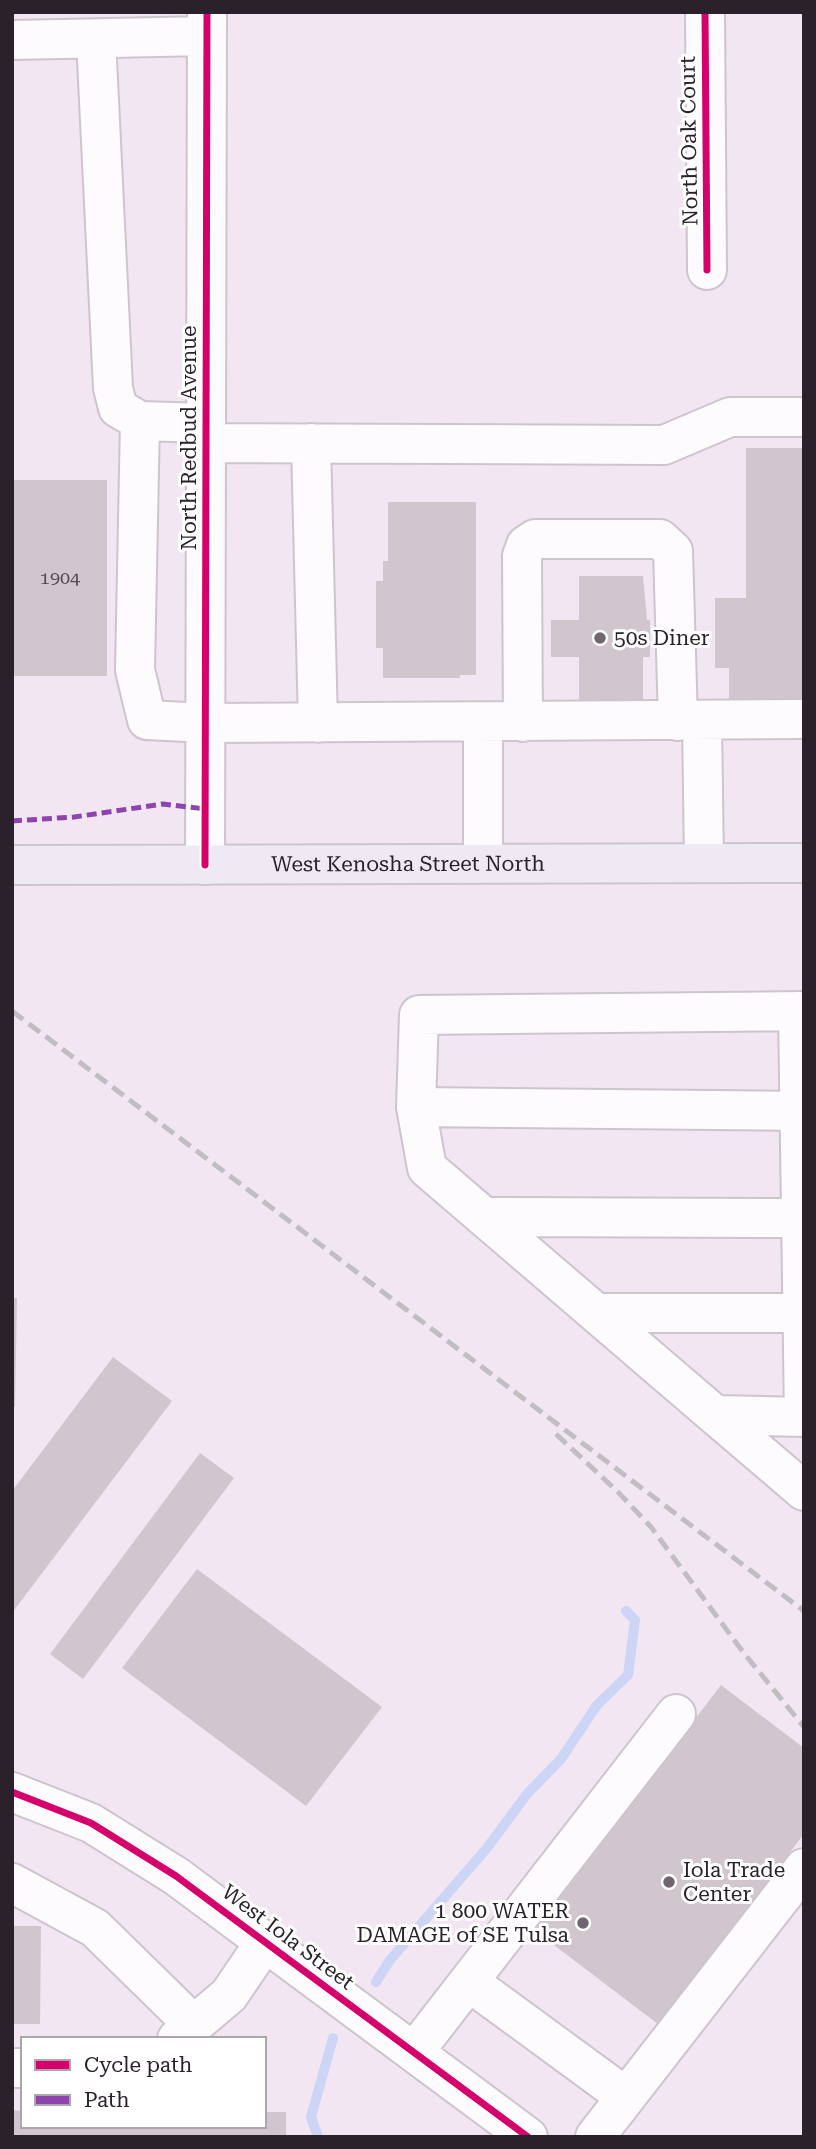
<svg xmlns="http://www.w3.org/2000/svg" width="816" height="2149" font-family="'Roboto Serif',serif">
<rect width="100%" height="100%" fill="#f3e6f3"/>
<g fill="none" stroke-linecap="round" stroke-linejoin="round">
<path stroke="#cdd5f6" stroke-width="10" d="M376,1982L390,1960L487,1848L527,1794L561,1759L597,1705L628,1675L635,1620L626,1611
M318,2137L311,2117L333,2038"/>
</g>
<path fill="#d2c6ce" d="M746,448H804V702H729V668H715V598H746Z
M12,480H107V676H12Z
M388,502H476V675H460V678H383V648H376V581H383V561H388Z
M579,576H643L647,620H650V657H643V700H579V657H551V620H579Z
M12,1298H17L15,1407H12Z
M113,1357L172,1401L12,1613V1491Z
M200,1453L234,1478L83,1679L50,1654Z
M197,1569L382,1707L306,1806L122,1668Z
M721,1685L804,1748V1834L658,2024L534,1930Z
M12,1926H41L40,2024H12Z
M12,2110L23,2111V2126H264V2112H286V2137H12Z"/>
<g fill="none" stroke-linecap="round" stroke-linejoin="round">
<g stroke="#cec4ce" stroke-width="42">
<path id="minor" d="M705,12L707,270
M96,39L113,388L118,408L140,421L206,423
M12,40L207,36
M140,421L135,670L147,720L206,723L804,719
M206,443L664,445L730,417H804
M311,443L318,723
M702,720L704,863
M483,722V863
M523,722L522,556L526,545L535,539H660L673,551L678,721
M205,865L207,12
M798,1011L804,1417
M416,1107L804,1111
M484,1217L801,1218
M596,1313H802
M715,1415L804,1491
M804,1417L715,1415L427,1168L416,1107L419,1015L804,1011
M12,1792L91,1823L176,1876L528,2137
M12,1883L95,1928L194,2025
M469,1982L626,2097
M177,2039L229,1995L265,1942
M414,2052L676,1714
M12,2068H23
M595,2137L804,1868"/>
</g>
<g stroke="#ccc6cc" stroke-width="42">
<g id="major">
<path id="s1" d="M12,865L804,863"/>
</g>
</g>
<use href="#minor" stroke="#fdfbfd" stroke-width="38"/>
<use href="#major" stroke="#eee9f3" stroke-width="38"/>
<path stroke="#c1bec1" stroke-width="5" stroke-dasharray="14 7" stroke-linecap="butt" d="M12,1011L804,1611
M556,1434L617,1491L651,1527L743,1652L804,1727"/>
<path stroke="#8e44ad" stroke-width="5" stroke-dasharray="10 5" stroke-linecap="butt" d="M12,821L74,817L163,804L206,809"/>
<g stroke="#fff" stroke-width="11">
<path id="cycleway" d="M705,12L707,270
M205,865L207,12
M12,1792L91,1823L176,1876L528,2137"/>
</g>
<use href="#cycleway" stroke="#d6006c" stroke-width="7"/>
</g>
<g fill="#706670" stroke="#fff" stroke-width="2.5">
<circle cx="600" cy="638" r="7"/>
<circle cx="669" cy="1882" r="7"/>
<circle cx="583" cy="1923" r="7"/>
</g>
<g text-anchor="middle" stroke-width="6" stroke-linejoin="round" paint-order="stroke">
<g font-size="18" fill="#544a53">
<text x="60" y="584">1904</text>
</g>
<g font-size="21" fill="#2a212a" stroke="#fff">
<text transform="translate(689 141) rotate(-91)" y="7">North Oak Court</text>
<text transform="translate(189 438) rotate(-90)" y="7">North Redbud Avenue</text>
<text dy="7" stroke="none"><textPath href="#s1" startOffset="396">West Kenosha Street North</textPath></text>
<text transform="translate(288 1937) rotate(37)" y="7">West Iola Street</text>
</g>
<g font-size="21" fill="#2a212a" stroke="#fff" text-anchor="start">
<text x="614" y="645">50s Diner</text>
<text x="683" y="1877">Iola Trade<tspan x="683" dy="24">Center</tspan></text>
<text x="569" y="1918" text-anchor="end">1 800 WATER<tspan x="569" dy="24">DAMAGE of SE Tulsa</tspan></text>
</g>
</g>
<rect width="816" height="2149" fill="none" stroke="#2a212a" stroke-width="28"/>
<rect x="21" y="2037" width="245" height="91" fill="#ffffff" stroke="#aaa6aa" stroke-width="2"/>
<rect x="35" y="2060" width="35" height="10" fill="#d6006c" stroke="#aaa6aa" stroke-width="2"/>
<text x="84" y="2072" font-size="21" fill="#2a212a">Cycle path</text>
<rect x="35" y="2095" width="35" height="10" fill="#8e44ad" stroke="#aaa6aa" stroke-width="2"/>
<text x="84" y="2107" font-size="21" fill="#2a212a">Path</text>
</svg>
